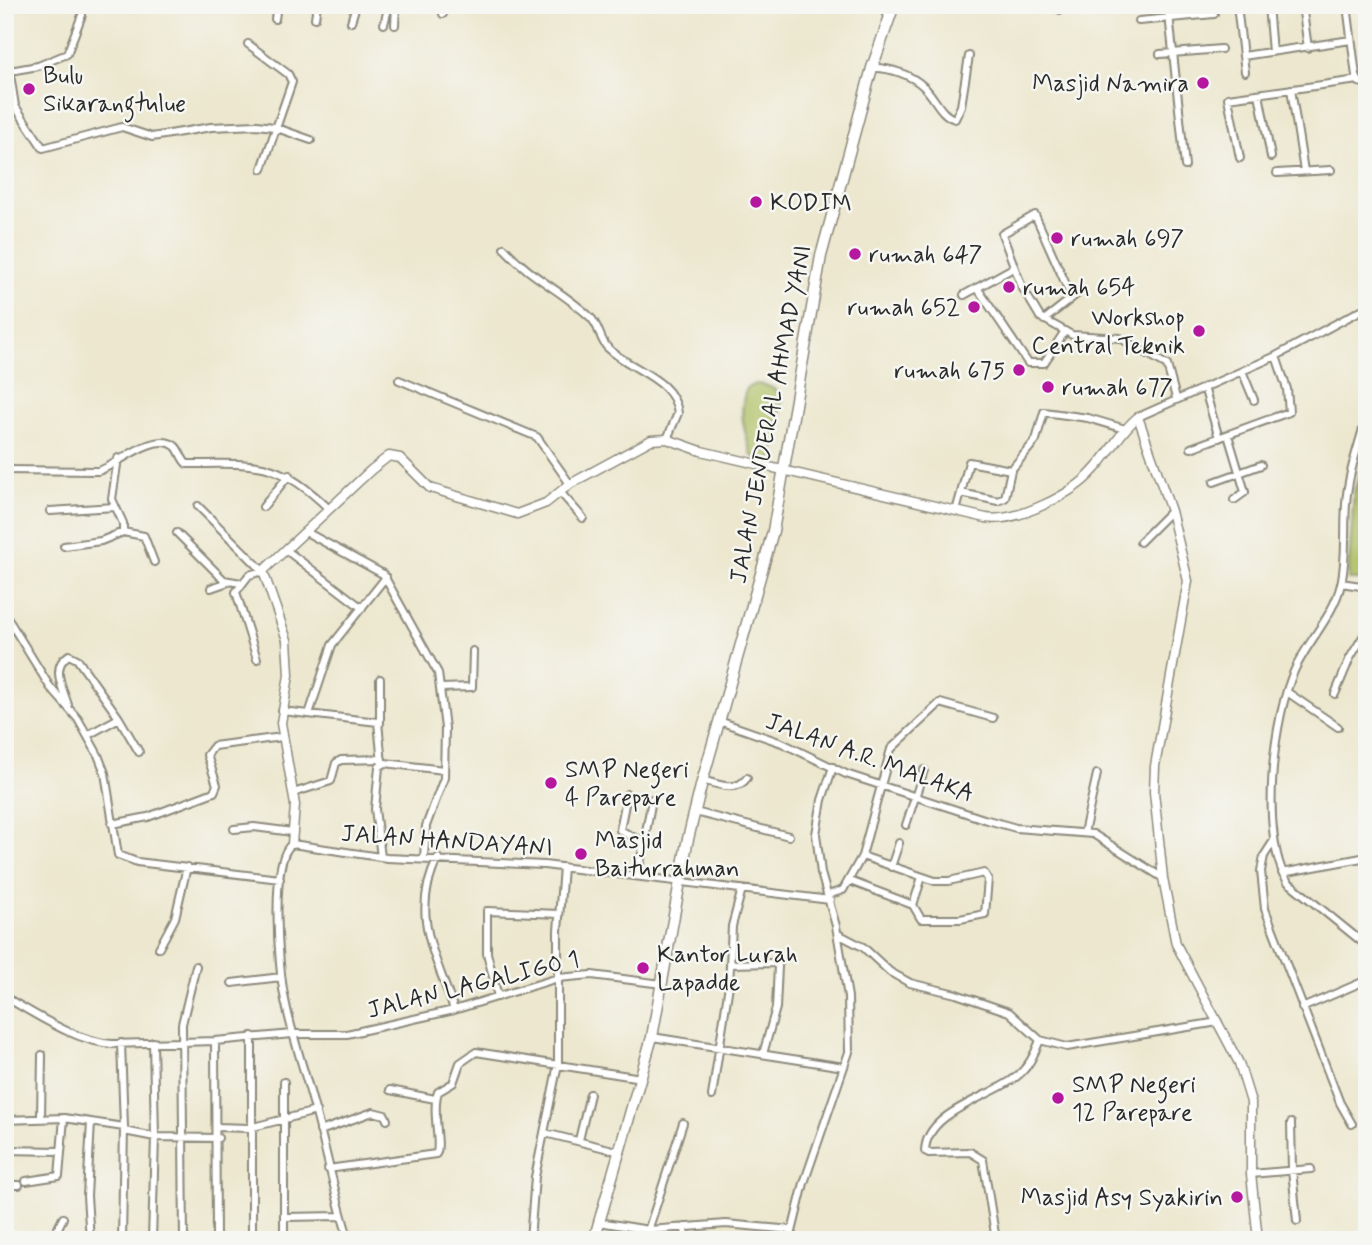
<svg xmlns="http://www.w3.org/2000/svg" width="1372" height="1245" font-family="Mynerve,sans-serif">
<rect width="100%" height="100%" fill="#f6f6f2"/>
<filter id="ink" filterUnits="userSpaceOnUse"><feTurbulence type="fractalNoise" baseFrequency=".0143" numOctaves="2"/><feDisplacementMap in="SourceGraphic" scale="14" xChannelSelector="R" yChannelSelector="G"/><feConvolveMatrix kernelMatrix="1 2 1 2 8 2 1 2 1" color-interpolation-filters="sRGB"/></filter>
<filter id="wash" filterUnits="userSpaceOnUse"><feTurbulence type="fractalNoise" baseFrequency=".00686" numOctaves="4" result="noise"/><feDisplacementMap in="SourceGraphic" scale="28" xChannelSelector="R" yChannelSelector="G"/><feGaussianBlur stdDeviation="1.57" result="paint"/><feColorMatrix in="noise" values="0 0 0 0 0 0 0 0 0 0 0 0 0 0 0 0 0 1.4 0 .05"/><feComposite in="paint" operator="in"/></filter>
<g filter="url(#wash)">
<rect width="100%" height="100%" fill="#ece7ce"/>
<path fill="#aebf63" stroke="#6c7547" stroke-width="2" d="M755,384C768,385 776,387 782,399L772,463L752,456C745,432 737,412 747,388Z
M1367,449V580H1348L1354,492Z"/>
</g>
<g filter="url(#ink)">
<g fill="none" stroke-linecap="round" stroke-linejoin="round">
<g stroke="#8c897c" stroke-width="10">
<path id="minor" d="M441,5L443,14
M882,5L889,18
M1093,5H1094
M1168,5L1185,166
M1237,5L1243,56L1351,40
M1268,5L1272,52
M1302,5L1308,48
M1347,5L1356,76L1359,82L1367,84
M1026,7V5
M1060,10V5
M315,18L317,5
M275,19L277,5
M1139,21L1214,14
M351,22L356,5
M384,24L389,5
M395,25L396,5
M5,43L15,106L43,148L122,127L152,137L211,127L257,125L274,127L311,140
M248,44L288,74L292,82L262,169
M1160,54L1221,49
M1243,56L1245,72
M872,68C889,67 912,75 924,87C935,97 940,115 955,119L961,106L969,56
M10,71L38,66L67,54L82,15
M1291,89L1304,171
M1259,94L1271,157
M1240,158L1228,98L1358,80
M1277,173L1331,170
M504,248C532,279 560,289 589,316C600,325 599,340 608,348C630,370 674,378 678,413L667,439
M978,289L1028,363H1044L1065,331
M964,295L1013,268
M1072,298L1035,215L1002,234L1022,287L1040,317L1072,335L1120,338L1167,365L1176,398
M1044,320L1082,290
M1242,371L1254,400
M399,380L537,437L570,484
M1204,387L1219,438
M1367,415C1359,444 1348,474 1346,504C1344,530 1347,559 1341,584C1334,615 1308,641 1295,669C1273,716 1259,837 1288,882L1367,946
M1138,417L1276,356L1367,307
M1228,435L1245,492L1234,500
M1191,448L1289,412L1287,389L1276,356
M5,470L98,471C115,467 154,430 175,446C180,450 181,459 187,464C255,464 277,458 329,509
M1214,482L1261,465
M560,492L583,518
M961,493L969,462L1011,470
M198,506L263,571L249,575L236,592L257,659
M263,507L289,475
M50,511L115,507
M956,511L961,493L998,501L1005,498L1011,470L1036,440L1044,412L1088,418L1125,429
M123,532L144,536L154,562
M306,532L383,574L438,673L445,728L444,778L426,826L424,857
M177,533L224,580L241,583
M1140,542L1171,511
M64,546L101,541L123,532V523L112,499L118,458
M286,550L362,608
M1341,583L1367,587
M211,588L228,582
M5,614L50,687L78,719L98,755L105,773L118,855L137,862L280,879
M441,688L472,687L473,651
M1287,692L1338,727
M1335,694L1350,658L1367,630
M68,705C63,689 50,666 69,655L77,659L119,718
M282,711L378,722L382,764
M309,714L332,645L386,577
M719,721L782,743L846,774L984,819L1016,828L1093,834L1163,878
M380,723V679
M88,735L119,718L139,752
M702,780C718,784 736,793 747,778
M293,793L331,781L336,763L341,760L382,759
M627,794L620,830L642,842
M695,812L789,836
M112,824L148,817L214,792L217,785L207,755L214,746L282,737
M906,825L924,770
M234,829L254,827L293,832
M1084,833L1097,774
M1273,842L1264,856L1261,871L1265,909L1340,1103L1352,1124
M381,857L375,809L379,767L385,763L444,770
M438,858C409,915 436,955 454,1010
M891,867L899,843
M1282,873L1367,857
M638,875L652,799
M850,881L913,905L922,877
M828,895L843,890L862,856
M913,905L921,919H960L985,914L988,879L984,873L949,881H935L862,856L891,749L940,703L993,718
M838,934L863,947L890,972L910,983L956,994L1009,1012L1040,1040L1067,1047L1218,1022
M159,948L175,918L187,867
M730,964L774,963L778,966L776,1008L763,1054
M232,983L281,977
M5,997C37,1015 75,1041 112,1044L215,1041L292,1034H347L454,1010L558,978L592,975L662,984
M498,997L487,953V911L559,914
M1302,1008L1367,980
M252,1036V1240
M652,1037L844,1067
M215,1041L216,1240
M121,1043L124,1127
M284,1082V1240
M390,1090L435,1099
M712,1096L729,985L732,926L742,889
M41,1118L42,1055
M5,1120L64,1118L124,1127L122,1240
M1291,1123L1292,1170L1297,1221
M217,1127L249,1128L316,1111
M124,1131L155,1137L218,1138
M320,1131L373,1112L385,1115L387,1120
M545,1133L621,1152
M579,1140L590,1094
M5,1150L60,1151
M328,1169L436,1154C442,1146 431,1111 438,1092L453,1083L460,1063L476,1052L641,1078
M1251,1174L1311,1169
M26,1181L59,1176L64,1118
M5,1185H19
M285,1217L341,1216
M599,1222L649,1230L726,1224L792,1230
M685,1227L686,1240
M58,1240V1228L63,1218
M90,1240L87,1196L91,1122
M152,1240L155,1137L153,1042
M184,1240L182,1024L196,966
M349,1240C335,1197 327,1153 315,1110C305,1071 291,1034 284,995C279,969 269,859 292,844L387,858L544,865L830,900
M530,1240L535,1177L558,1064V931L563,867
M645,1240L683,1123
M790,1240L804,1183L849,1052L848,997L836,926L821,873L816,834L822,800L833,767
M996,1240L983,1160L970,1152L929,1153L925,1151C926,1111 992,1097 1016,1077C1029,1067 1034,1055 1040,1040"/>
</g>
<g stroke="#8c897c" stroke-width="11">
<path id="tertiary" d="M292,844L295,805L281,723L289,675L287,640L263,571L371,470L389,456L400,458L430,488L517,514L546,503L570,484L651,440L667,439L701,451L986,518C1016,523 1073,494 1093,471C1110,454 1119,432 1138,417L1171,511L1188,581L1155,766L1154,792L1163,878L1176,944L1239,1063L1251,1102V1174L1258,1240"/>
</g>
<g stroke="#8c897c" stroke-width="13">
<path id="trunk" d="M594,1240L652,1037L687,843L702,782L773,531L821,256L872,68L894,5"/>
</g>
<use href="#minor" stroke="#fff" stroke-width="6"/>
<use href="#tertiary" stroke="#fff" stroke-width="8"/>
<use href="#trunk" stroke="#fff" stroke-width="10"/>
</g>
</g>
<g fill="#b5179e" stroke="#f6f6f2" stroke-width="2.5">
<circle cx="1203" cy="83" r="7"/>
<circle cx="29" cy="89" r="7"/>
<circle cx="756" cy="202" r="7"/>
<circle cx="1057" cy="238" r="7"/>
<circle cx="855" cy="254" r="7"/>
<circle cx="1009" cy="287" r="7"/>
<circle cx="974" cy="307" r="7"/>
<circle cx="1199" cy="331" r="7"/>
<circle cx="1019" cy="370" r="7"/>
<circle cx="1048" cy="387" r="7"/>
<circle cx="551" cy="783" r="7"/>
<circle cx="581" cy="854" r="7"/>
<circle cx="643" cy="968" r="7"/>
<circle cx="1058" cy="1098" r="7"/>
<circle cx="1237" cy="1197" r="7"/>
</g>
<g text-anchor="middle" stroke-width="5" stroke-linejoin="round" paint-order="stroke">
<g font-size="24" fill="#2b2b2b" stroke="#f6f6f2" text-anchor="start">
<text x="43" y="83">Bulu<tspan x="43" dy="28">Sikarangtulue</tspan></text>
<text x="1189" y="91" text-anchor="end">Masjid Namira</text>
<text x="770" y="210">KODIM</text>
<text x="1071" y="246">rumah 697</text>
<text x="869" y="262">rumah 647</text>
<text x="1023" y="295">rumah 654</text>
<text x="960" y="315" text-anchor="end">rumah 652</text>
<text x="1185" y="325" text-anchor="end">Workshop<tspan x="1185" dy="28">Central Teknik</tspan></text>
<text x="1005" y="378" text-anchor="end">rumah 675</text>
<text x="1062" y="395">rumah 677</text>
<text x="565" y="777">SMP Negeri<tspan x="565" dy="28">4 Parepare</tspan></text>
<text x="595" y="848">Masjid<tspan x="595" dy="28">Baiturrahman</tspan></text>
<text x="657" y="962">Kantor Lurah<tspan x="657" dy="28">Lapadde</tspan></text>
<text x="1072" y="1092">SMP Negeri<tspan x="1072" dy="28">12 Parepare</tspan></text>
<text x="1223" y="1205" text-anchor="end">Masjid Asy Syakirin</text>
</g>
<g font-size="24" fill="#2b2b2b" stroke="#f6f6f2">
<text transform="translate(770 414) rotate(-79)" y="8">JALAN JENDERAL AHMAD YANI</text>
<text transform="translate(870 757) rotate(20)" y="8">JALAN A.R. MALAKA</text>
<text transform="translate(447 840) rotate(4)" y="8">JALAN HANDAYANI</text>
<text transform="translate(473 984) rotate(-14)" y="8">JALAN LAGALIGO 1</text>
</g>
</g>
<rect width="1372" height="1245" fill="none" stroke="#f6f6f2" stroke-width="28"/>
</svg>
